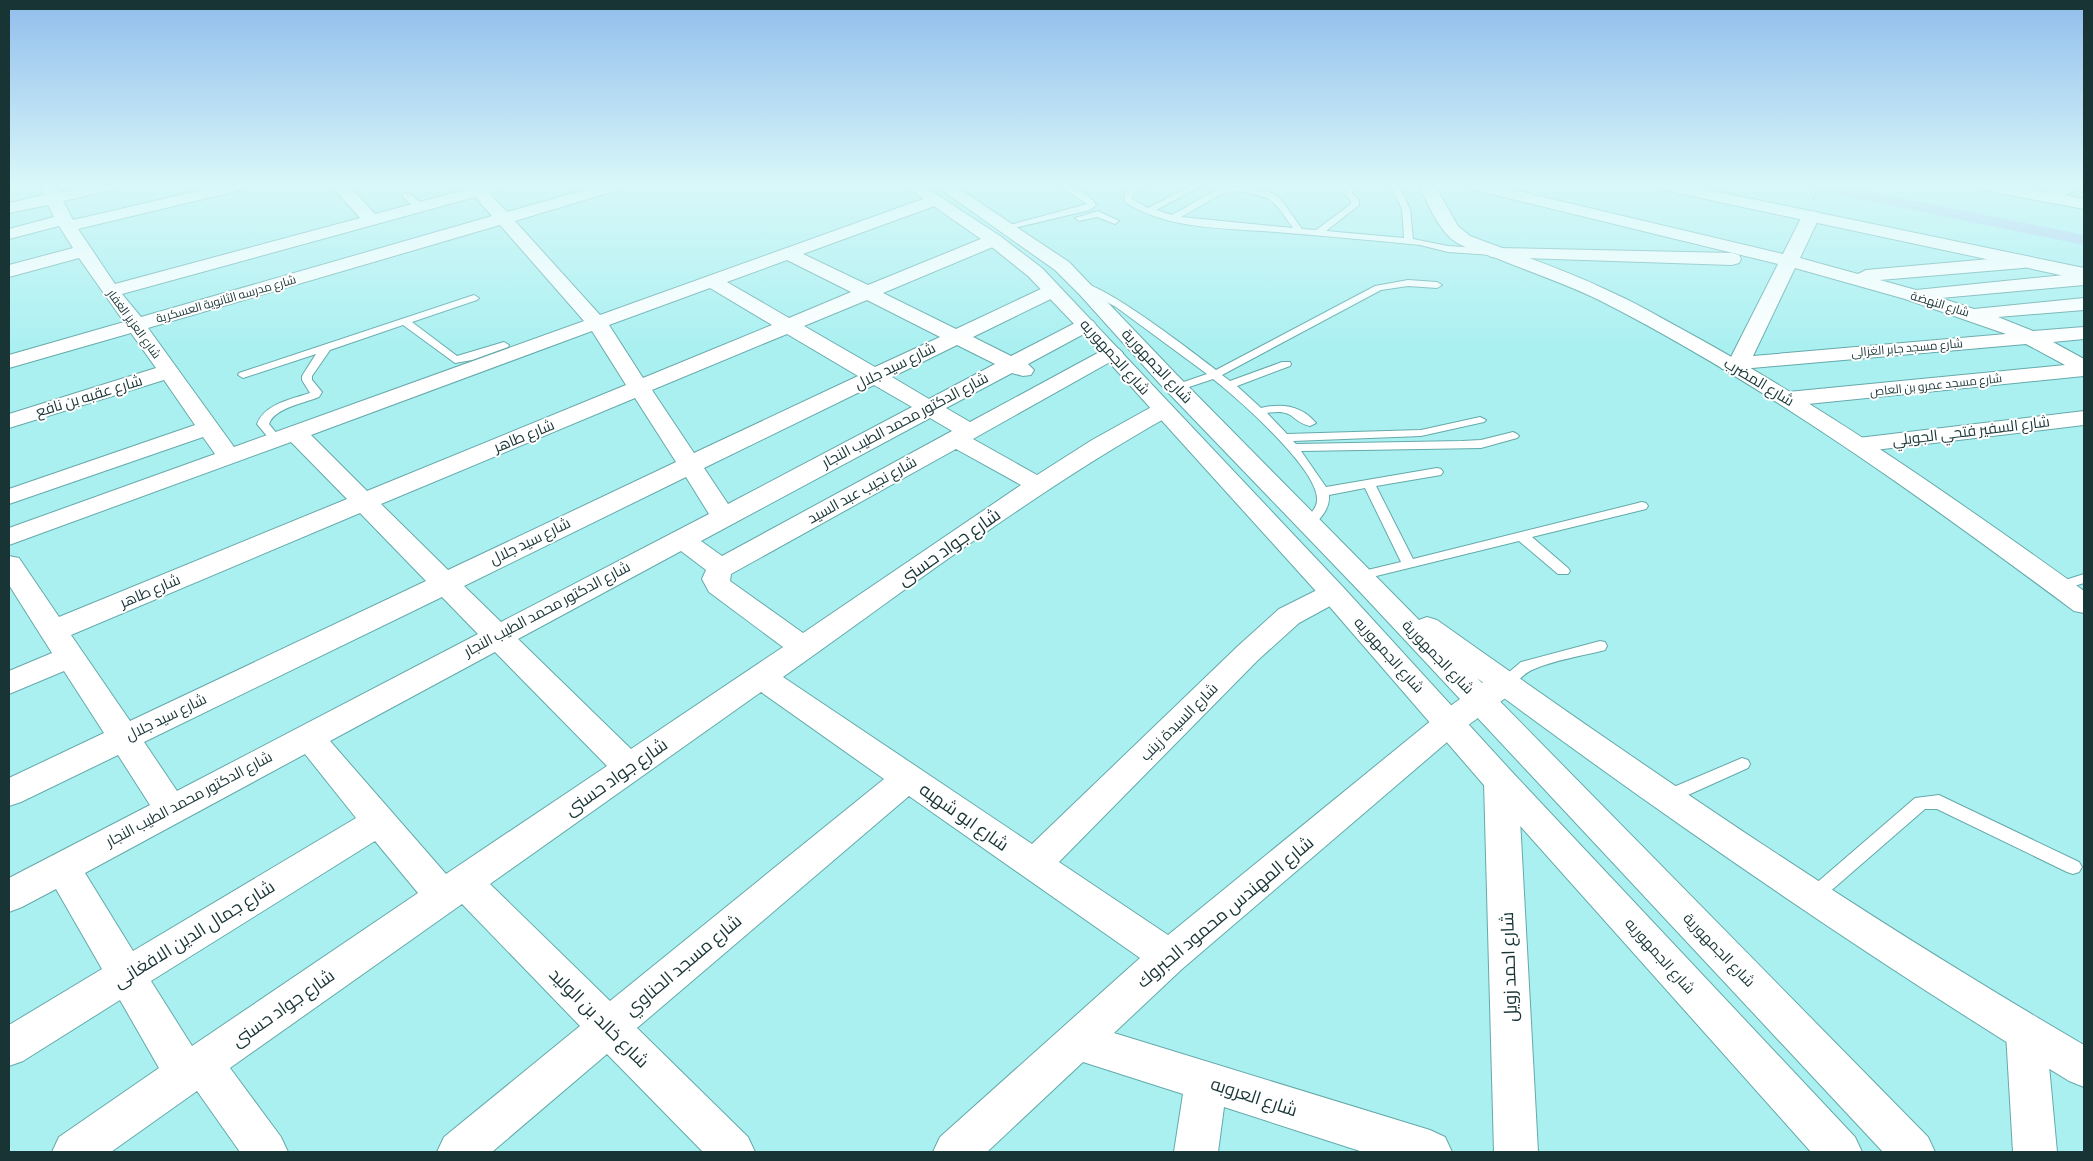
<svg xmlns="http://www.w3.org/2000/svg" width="2093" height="1161" font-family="'Crimson Pro',Cairo,serif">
<rect width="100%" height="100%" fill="#aaf0f1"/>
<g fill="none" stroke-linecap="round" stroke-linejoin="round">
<path fill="#b0cbf1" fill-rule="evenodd" d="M1812,186H1842L2084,235V245L1820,191L1814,189Z"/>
<g stroke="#65a9aa" stroke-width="2">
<path id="service" d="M1059,186C1070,185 1091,194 1096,205L1090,210L1006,230V226L1087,204Z
M1136,186H1145L1132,195V199L1148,208L1191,186H1201L1156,210L1172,215L1218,189L1240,187L1269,192L1280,198L1302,229L1316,230L1351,204V201L1344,193L1349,186H1357L1352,193L1359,200V205L1326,231L1404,238L1402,209L1391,186H1399L1410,209L1413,239L1448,246L1493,249L1498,252L1493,255L1448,252L1420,245C1372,240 1324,236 1276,232C1227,228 1167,230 1125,202L1124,194ZM1240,191C1275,198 1273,200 1293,228L1181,217L1223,193Z
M403,193H409L417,200L426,204L422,207L411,204L403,197Z
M1098,211L1119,221L1115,224L1097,217L1079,221L1075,218Z
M1408,280L1437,282L1442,285L1437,288L1408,286L1381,290L1222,375L1230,381L1282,362H1290L1291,364L1290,366L1237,386L1261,408C1282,403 1301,405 1316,423L1310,426C1290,421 1295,408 1267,413L1287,434L1421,430L1480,417L1486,420L1484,422L1421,436L1293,441L1296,444L1462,441L1481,440L1513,432L1517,434L1519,436L1517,438L1481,448L1301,451L1326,487L1437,468L1441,469L1443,472L1441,475L1376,486L1413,559L1642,502L1646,503L1648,506L1646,509L1532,537L1568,568L1570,571L1568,574H1558L1519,541L1360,580L1355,579L1353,576L1355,573L1401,562L1365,488L1329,495C1330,508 1322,517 1313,526H1303L1302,523C1307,516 1316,511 1317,501C1320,470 1237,398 1213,379L1180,390H1172L1170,388L1172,386L1207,374L1116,307L1076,285L1078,283C1099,279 1195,354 1216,370L1375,286Z
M474,295L479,298L477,300L412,322L457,356L504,342L509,345L508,347L472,360L455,363L403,325L330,350L312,376V380L322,392L319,397C305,403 274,408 269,424L282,440L280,442H272L257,424C264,404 292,399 310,393L302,380V376L316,354L243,378L238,375L239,373Z
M2084,574V583L2058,591L2053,590L2051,587L2053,584Z
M1600,641L1605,642L1607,646L1605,650C1582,656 1554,660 1532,670C1520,675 1513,691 1499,687L1496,683L1521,662Z
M1742,758L1748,760L1750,764L1748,768L1668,804L1662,802L1660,797L1662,792Z
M1939,795L2079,862L2082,867L2079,872L2073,874L2067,872L1937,809H1925L1818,902L1812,905L1806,902L1803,897L1806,892L1915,798Z"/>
</g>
<g stroke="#65a9aa" stroke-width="2">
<path id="minor" d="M42,186H58L60,192L90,186H120L118,189L63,201L73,220L219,186H247L245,189L78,229L115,284L360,218L335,190L334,186H354L352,189L375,214L468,189L466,186H500L499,190L489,193L507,212L598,186H623L621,189L515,221L600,315L934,195L940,196L942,200L940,204L803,254L868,285L988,236L994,235L1000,236L1003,240L1000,244L883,293L956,329L1045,287L1052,285L1059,287L1062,291L1059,295L973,337L1011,356L1079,321L1086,319L1093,321L1096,325L1093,329L1028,364L1034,370L1031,375L1023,376L1012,373L946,408L970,422L1105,349L1112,347L1119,349L1123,353L1119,357L973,439L1037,475L1092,440L1155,405L1163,403L1171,405L1174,410L1171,415C1035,491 910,587 783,677L1032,844L1238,646L1279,609L1323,587L1333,584L1343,587L1347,593L1343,599L1299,623L1258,660L1059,862L1168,935L1438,715L1493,675L1504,672L1515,675L1519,683L1515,691L1460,731L1182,969L1114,1033L1430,1130L1445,1137L1452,1152H1363L1224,1107L1218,1152H1174L1183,1094L1083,1062L987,1152H933L940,1137L1140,958L909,796L637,1028L748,1137L755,1152H703L607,1054L492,1152H437L444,1137L580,1026L462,904L230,1068L281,1137L288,1152H240L197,1091L111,1152H52L59,1137L159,1068L120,1000L23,1061L9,1066V1025L102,969L56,889L22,907L9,912V878L150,805L118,755L21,802L9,806V778L104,733L64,671L9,694V671L52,653L9,585V556L19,558L59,617L347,499L291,442L9,545V528L215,454L203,437L9,504V489L195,425L164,380L9,428V414L156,368L131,333L9,368V355L124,322L79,258L9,277V265L73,248L59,226L9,239V229L54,217L48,205L9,213V203L44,195ZM475,197L492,216L141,317L122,294ZM500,225L584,321L234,447L148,328ZM787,260L851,292L789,318L727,282ZM710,288L772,325L643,378L609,325ZM867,300L940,337L875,367L804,326ZM592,331L626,385L367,491L311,435ZM787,334L858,376L694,453L652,390ZM957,345L995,364L929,399L892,377ZM874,385L912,407L728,504L704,468ZM635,398L676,462L448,570L381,504ZM930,418L952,431L722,556L701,541ZM956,449L1021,485L803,633L730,581L731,574ZM686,477L709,514L501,622L464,586ZM360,513L426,581L130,721L71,635ZM681,551L706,570L702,579L709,592L783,647L631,749L518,639ZM442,597L478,634L177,791L144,742ZM495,652L607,766L446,874L330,741ZM761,692L884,779L610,1001L490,884ZM305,754L356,818L133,951L85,873ZM375,841L418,893L192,1046L151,981Z
M1469,186H1497L1783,254L1802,216L1805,212L1811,211L1817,212L1820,216L1800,258L1858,274L1866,270L2023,256L2030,258L2032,262L2030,266L2023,268L1880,280L1916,290L2084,273V285L1941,298L1974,309L2084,298V310L1998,317L2033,331L2084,327V339L2053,342L2084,359V376L1788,406L1780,404L1777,399L1780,394L1788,392L2065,365L2026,344L1730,370L1722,369L1719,364L1722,359L1731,357L1778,264L1471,189ZM1795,268L1905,299L2006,334L1753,356Z
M2059,186H2080L2078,189L2053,201H2041L2039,197L2041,193Z
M1497,248L1732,253L1739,255L1741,259L1739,263L1732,265L1491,257L1488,253L1491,249Z
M2084,411V425L1858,452L1850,450L1846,445L1850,440L1858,438Z
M1501,769L1513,773L1518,782L1538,1152H1494L1484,782L1489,773Z
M2026,1014L2040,1020L2046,1033L2057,1152H2013L2006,1033L2012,1020Z"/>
</g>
<g stroke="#65a9aa" stroke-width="2">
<path id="tertiary" d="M1419,186H1435L1458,226L1470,236C1517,254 1566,270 1611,292C1634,302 1656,315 1678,327C1820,404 1953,497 2084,591V613L2074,611C1922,498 1768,386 1599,300C1566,284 1530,272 1496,258C1484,254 1470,250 1459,244C1439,233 1429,205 1419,186Z"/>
</g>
<g stroke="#65a9aa" stroke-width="2">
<path id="secondary" d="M905,186H924L1000,236L1042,268L1343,587L1513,773L1855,1137L1862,1152H1811L1489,791L1323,599L1079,329L1028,276L988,244Z
M936,186H955L1069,262L1176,374L1419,620L1427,617L1437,620C1648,770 1861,915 2084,1045V1087L2069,1081C1866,956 1669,821 1477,678L1928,1137L1935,1152H1883L1361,593L1160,384L1080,295L1055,270Z
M1660,186H1690L2084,268V280L1668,191L1662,189Z
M1979,186H2012L2084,199V209L1987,191L1981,189Z"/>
</g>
<path stroke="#79b1b2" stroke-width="2" stroke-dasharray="2.5 2" stroke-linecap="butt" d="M1813,200L1820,186"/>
<use href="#service" fill="#fff" fill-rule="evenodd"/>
<use href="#minor" fill="#fff" fill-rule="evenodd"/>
<use href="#tertiary" fill="#fff" fill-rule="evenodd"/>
<use href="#secondary" fill="#fff" fill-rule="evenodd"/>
</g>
<linearGradient id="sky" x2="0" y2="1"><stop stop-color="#91bdec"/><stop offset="0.53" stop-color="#d9f8f9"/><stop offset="1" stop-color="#d9f8f9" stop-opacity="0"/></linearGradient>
<rect width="2093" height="348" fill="url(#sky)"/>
<g text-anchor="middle" stroke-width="4" stroke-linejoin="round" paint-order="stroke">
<g font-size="12" fill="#183435" stroke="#fff">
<text transform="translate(226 299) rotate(-16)" y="4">شارع مدرسه الثانوية العسكرية</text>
<text transform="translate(1940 304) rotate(17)" y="4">شارع النهضة</text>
<text transform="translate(134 324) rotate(54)" y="4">شارع العزيز الغفار</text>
<text transform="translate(1907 348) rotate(-5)" y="4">شارع مسجد جابر الغزالى</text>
<text transform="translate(1936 385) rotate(-6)" y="4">شارع مسجد عمرو بن العاص</text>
</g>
<g font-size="15" fill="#183435" stroke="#fff">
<text transform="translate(1115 357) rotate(48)" y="5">شارع الجمهوريه</text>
<text transform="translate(895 366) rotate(-26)" y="5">شارع سيد جلال</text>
<text transform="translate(1157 366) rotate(47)" y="5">شارع الجمهورية</text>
<text transform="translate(1759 382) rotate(31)" y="5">شارع المضرب</text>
<text transform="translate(89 396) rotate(-17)" y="5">شارع عقبه بن نافع</text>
<text transform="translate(905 420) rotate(-28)" y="5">شارع الدكتور محمد الطيب النجار</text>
<text transform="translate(1971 431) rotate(-7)" y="5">شارع السفير فتحي الجويلي</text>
<text transform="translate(524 436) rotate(-22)" y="5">شارع طاهر</text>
<text transform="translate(862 490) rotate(-29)" y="5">شارع نجيب عبد السيد</text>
<text transform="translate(530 541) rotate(-26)" y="5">شارع سيد جلال</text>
<text transform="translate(150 591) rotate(-23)" y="5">شارع طاهر</text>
<text transform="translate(547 609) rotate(-28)" y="5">شارع الدكتور محمد الطيب النجار</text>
<text transform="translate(1389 655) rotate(48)" y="5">شارع الجمهوريه</text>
<text transform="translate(1438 657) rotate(46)" y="5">شارع الجمهورية</text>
<text transform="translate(166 717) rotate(-26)" y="5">شارع سيد جلال</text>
<text transform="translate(1179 722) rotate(-45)" y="5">شارع السيدة زينب</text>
<text transform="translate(189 799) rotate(-28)" y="5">شارع الدكتور محمد الطيب النجار</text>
<text transform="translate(1719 950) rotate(46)" y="5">شارع الجمهورية</text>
<text transform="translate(1660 956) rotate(48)" y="5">شارع الجمهوريه</text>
</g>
<g font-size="18" fill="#183435" stroke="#fff">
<text transform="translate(949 547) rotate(-35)" y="6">شارع جواد حسنى</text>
<text transform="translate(616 777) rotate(-35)" y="6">شارع جواد حسنى</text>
<text transform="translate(964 817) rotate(35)" y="6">شارع ابو شهبه</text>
<text transform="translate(1225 912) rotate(-40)" y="6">شارع المهندس محمود الحبروك</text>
<text transform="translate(194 934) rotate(-32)" y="6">شارع جمال الدين الافغانى</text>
<text transform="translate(683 965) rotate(-40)" y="6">شارع مسجد الحناوي</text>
<text transform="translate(1509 967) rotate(-92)" y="6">شارع احمد زويل</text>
<text transform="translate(283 1008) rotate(-35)" y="6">شارع جواد حسنى</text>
<text transform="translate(599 1018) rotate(45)" y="6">شارع خالد بن الوليد</text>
<text transform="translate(1254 1097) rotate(18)" y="6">شارع العروبه</text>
</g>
</g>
<rect width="2093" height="1161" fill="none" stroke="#183435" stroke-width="20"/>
</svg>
